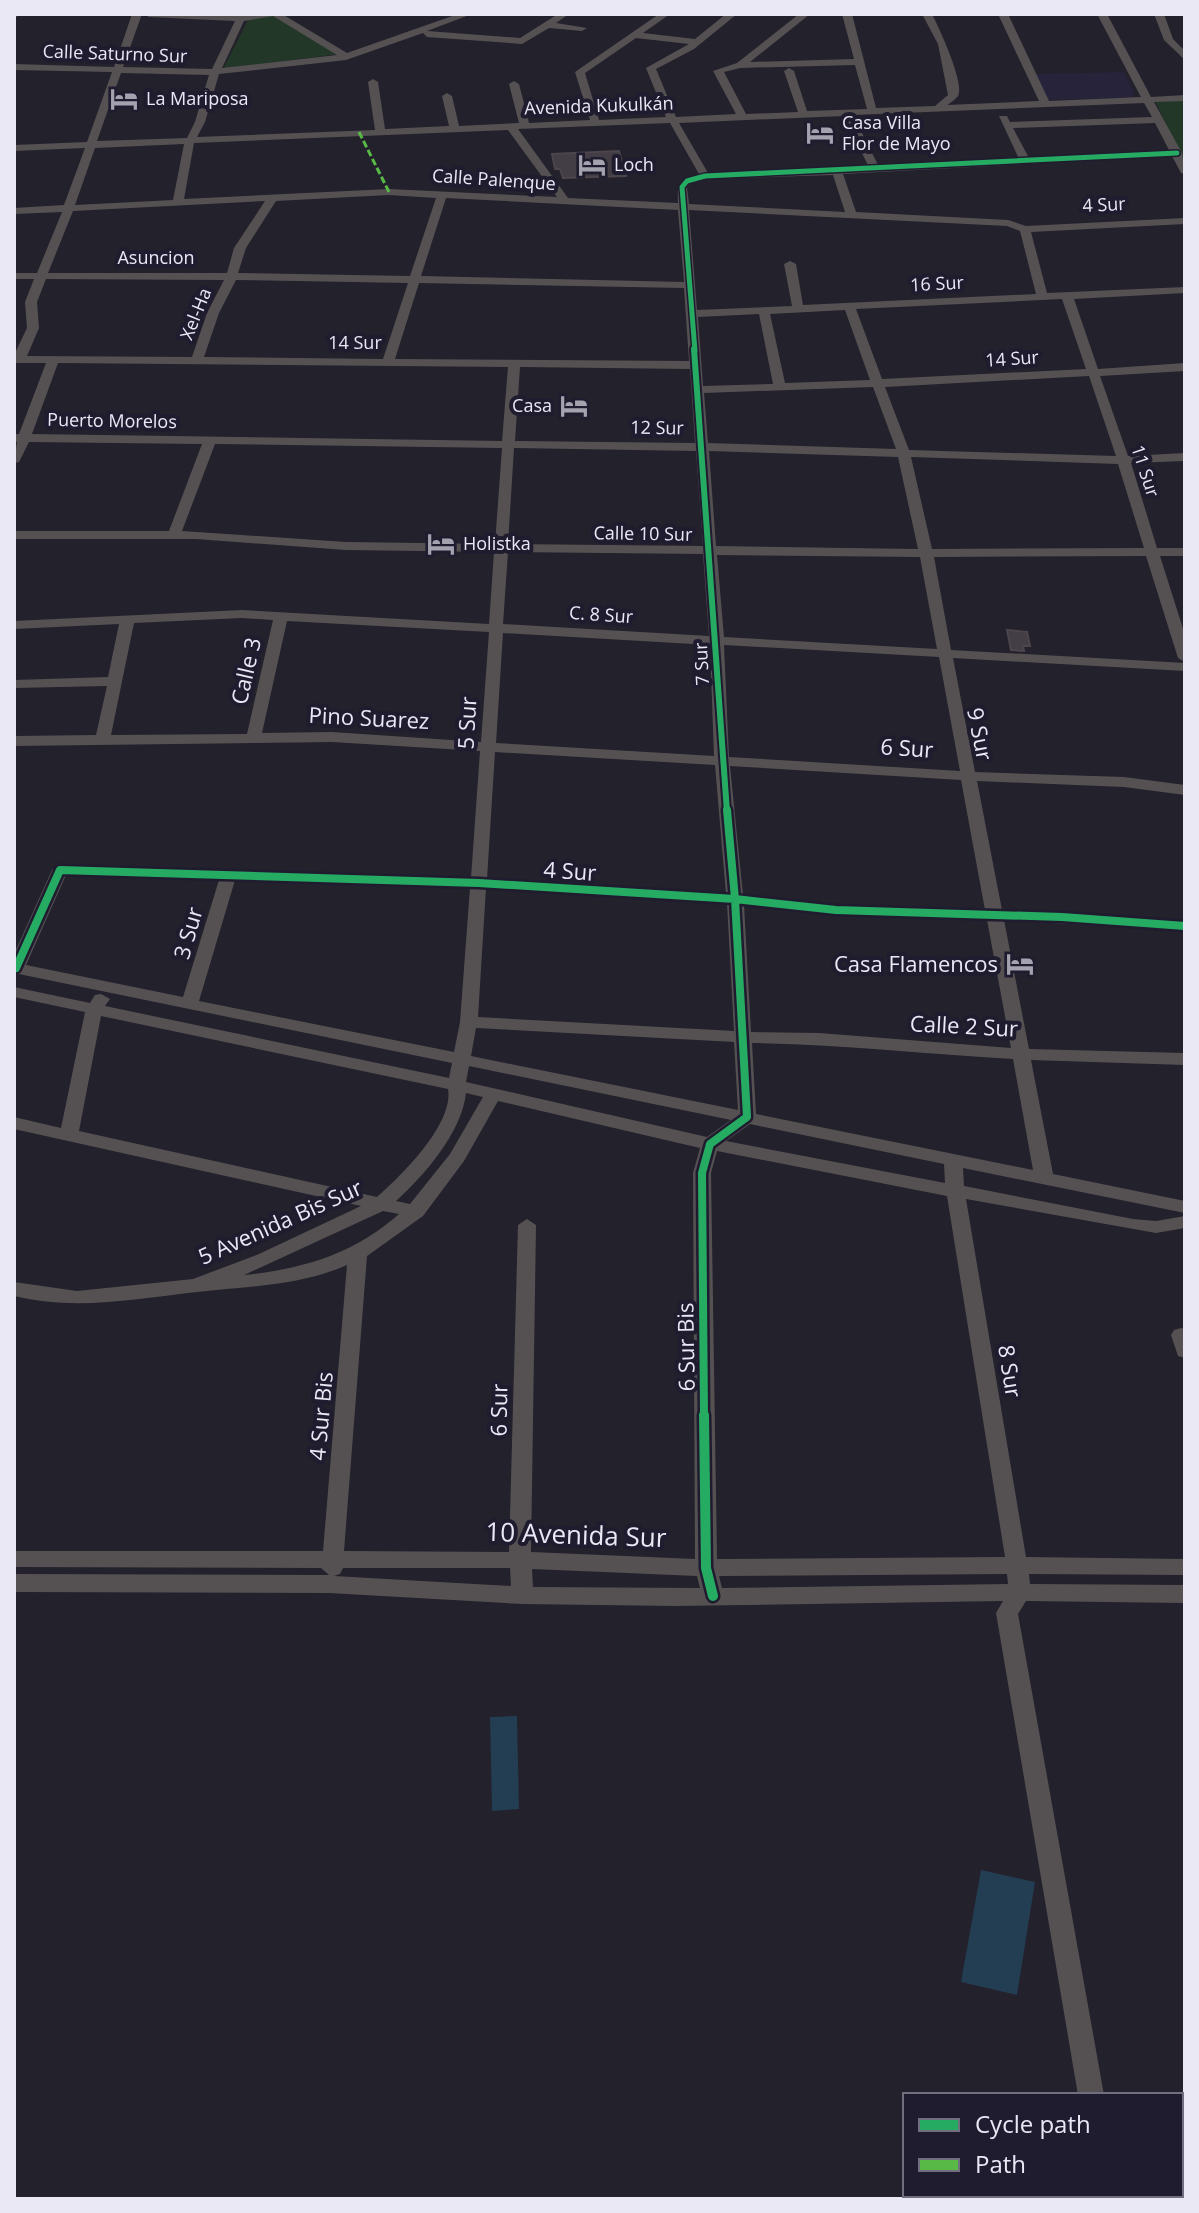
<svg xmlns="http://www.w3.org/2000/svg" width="1199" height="2213" font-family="'Open Sans',sans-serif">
<rect width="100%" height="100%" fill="#23212b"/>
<path fill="#27233b" d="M1124,72L1134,93L1132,97L1048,100L1034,74Z"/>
<path fill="#223727" d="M272,14L339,54L223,69L248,20Z
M1185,100V163L1155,101Z"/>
<path fill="#233d52" d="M517,1716L519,1809L492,1811L490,1717Z
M981,1870L1035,1882L1017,1995L961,1982Z"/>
<path fill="#433d45" stroke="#4c454c" stroke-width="2" d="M619,151L626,176L563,178L560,169H555L552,154Z
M1007,630L1027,632L1030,646H1023L1024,651L1011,650Z"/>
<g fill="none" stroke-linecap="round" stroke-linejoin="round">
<path fill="#555153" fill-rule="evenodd" d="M132,14H142L123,67L212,69L235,21L149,17L144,14H282L347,53L458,14H472L427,31L520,38L558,14H569L556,23L587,28L582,31L549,28L522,44L427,37L423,33L346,60L219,74L205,122L197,137L375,130L368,82L373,79L378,82L385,129L449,126L442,96L447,93L452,96L459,126L519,123L509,84L514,81L519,84L529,123L590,120L575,72L659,14H670L643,33L695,39L726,14H737L694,49L656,69L676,117L736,114L713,71L737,63L799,14H810L750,62L854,59L842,14H852L876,108L935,106L948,95L938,44L922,14H932C939,28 965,83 958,96C957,98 949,104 947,105L1039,101L998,14H1008L1049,101L1141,97L1097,14H1107L1151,97L1185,95V101L1154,102L1182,153L1185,174L1181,173L1172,156L843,174L856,212L1008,220L1026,226L1185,218V224L1031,232L1047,293L1185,287V293L1074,299L1098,369L1185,363V371L1100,376L1128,456L1185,453V461L1131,463L1157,548H1185V556H1160L1185,635V662L1178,658L1146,556L934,557L951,650L1185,663V671L953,658L975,772L1124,777L1185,785V795L1124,787L977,781L1002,910L1185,921V931L1004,920L1029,1049L1185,1053V1065L1031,1060L1053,1174L1185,1201V1213L963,1168L964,1186L1133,1219L1156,1221L1185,1216V1228L1156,1233L966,1199L1026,1557L1185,1559V1575L1029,1574L1030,1584L1185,1585V1603L1026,1601L1018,1614L1104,2095H1078L996,1613L1003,1601L675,1606L523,1604L329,1593L14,1592V1574L329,1575L321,1568L14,1567V1551H323L347,1265C300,1286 248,1286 197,1292C134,1299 76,1311 14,1296V1282L77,1291L193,1279L259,1254L361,1206L14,1129V1117L61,1128L85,1012L14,997V987L90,1003L95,995L101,994L110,999L105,1006L449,1078L452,1063L14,973V954L52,870L60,865L471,878L480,751L332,742L14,746V736L96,735L107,686L14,688V680L108,677L119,624L14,629V621L242,610L489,624L494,552L346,550L196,539H14V531H169L202,444L29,442L19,462L14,463L17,442H14V434H19L46,363H14V355L27,328L25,302L34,279H14V273H37L62,212L14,214V208L64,205L85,148L14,151V145L87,142L112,72L14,70V64L114,67ZM273,16L337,55L222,68L244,21ZM636,38L689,44L646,68L666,117L599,120L585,73ZM855,65L867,109L807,111L794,71L789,68L784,71L798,112L746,114L724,72L740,68ZM121,73L209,75L195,122L187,138L97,141ZM1144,103L1152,117L1010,122L1007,116H999L1019,159L879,167L853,115ZM843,116L869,167L708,173L679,123ZM670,123L699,174C680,180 677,184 678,203L568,198L518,129ZM1155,123L1169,150L1029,158L1013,128ZM508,130L557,197L389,189L184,199L194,143ZM184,144L173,200L75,205L95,148ZM833,175L845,212L689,204L687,187L691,183L705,179ZM389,195L436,198L410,276L238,273L246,248L276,201ZM446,198L678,210L684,282L421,276ZM265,201L234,248L227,273H48L73,211ZM689,210L1007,226L1020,231L1036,294L803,305L796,264L790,261L784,264L792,306L697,310ZM46,279L224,280L207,313L192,357L27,356L39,328L37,302ZM236,280L408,283L383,359L204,357L219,313ZM419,283L684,288L689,361L395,359ZM1062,299L1086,369L882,379L856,309ZM845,310L870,380L785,383L770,314ZM759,314L773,384L703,386L698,317ZM58,363L508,367L502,441L32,434ZM520,367L690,369L695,443L515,441ZM1089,376L1116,456L909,450L885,387ZM873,387L896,449L708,443L704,393ZM215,444L502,448L495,544L346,542L182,531ZM514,448L696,451L703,546L508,544ZM709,451L898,457L918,549L716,546ZM911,457L1118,464L1144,548L932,549ZM508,552L703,554L709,636L503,624ZM717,555L920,557L937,649L724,637ZM242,618L273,620L247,734L111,735L134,623ZM287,621L489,632L481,742L332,732L262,733ZM503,633L710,645L714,756L496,743ZM724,645L939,657L960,771L729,757ZM495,752L715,765L726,894L487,879ZM730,766L961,780L985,910L836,905L743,895ZM66,875L219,880L183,997L26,965ZM235,880L470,888L460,1022L454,1052L199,1001ZM486,888L727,903L734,1031L478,1017ZM744,905L836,915L987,920L1011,1048L819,1033L751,1032ZM101,1016L448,1089C454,1124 401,1176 377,1197L79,1131ZM476,1028L734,1042L738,1110L471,1056ZM752,1043C839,1044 926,1054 1013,1059L1033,1170L756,1114ZM469,1066L731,1120L707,1137L466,1082ZM466,1093L483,1097L450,1154L410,1204L396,1201C424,1176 462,1132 466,1093ZM498,1101L700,1148L693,1173L695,1559L531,1552L536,1225L527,1219L518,1225L509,1552L344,1551L367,1256L423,1216L464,1161ZM750,1124L944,1164L945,1183L726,1141ZM717,1151L947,1196L1005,1557L717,1559L711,1173ZM383,1211L399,1214C354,1254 303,1269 244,1275ZM343,1568H510L511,1586L334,1576L340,1574ZM532,1569L697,1576L700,1588L533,1587ZM1007,1574L1008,1584L722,1588L719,1576Z
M1154,14H1164L1173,39L1185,51V60L1164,40Z
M1181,1328L1185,1329V1358L1178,1356L1171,1335L1174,1330Z
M1096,2195H1122V2199H1096Z"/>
<path fill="#5e595a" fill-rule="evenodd" d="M14,14H21L14,18Z"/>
<path stroke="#58b947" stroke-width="3" stroke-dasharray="7 3" stroke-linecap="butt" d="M359,132L389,192"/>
<g stroke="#201c30" stroke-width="8">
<path id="cycleway-far3" d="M695,351L682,187L687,181L705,176L1177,153"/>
</g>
<g stroke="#201c30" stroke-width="10">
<path id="cycleway-far2" d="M694,349L727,812"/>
</g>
<g stroke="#201c30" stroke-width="13">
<path id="cycleway-far1" d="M16,968L60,870L479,883L735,899L836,910L1062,917L1185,926
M704,1417L702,1173L710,1144L747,1117L735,899L727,810"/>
</g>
<g stroke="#201c30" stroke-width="15">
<path id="cycleway" d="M704,1415L706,1568L713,1596"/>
</g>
<use href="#cycleway-far3" stroke="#26ab63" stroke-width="5"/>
<use href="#cycleway-far2" stroke="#26ab63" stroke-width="6"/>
<use href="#cycleway-far1" stroke="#26ab63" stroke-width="8"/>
<use href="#cycleway" stroke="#26ab63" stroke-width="10"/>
</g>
<defs>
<g id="hotel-bare" transform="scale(2.16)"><path d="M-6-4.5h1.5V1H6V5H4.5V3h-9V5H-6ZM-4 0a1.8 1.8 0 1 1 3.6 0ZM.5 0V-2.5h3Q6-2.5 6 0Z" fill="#a4a2ae" stroke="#201c30" stroke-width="2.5" paint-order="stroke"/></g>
</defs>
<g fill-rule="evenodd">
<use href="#hotel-bare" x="124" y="99"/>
<use href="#hotel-bare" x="820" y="133"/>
<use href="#hotel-bare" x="592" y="165"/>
<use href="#hotel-bare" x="574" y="406"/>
<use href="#hotel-bare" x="441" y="544"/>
<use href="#hotel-bare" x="1020" y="964"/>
</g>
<g text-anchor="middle" stroke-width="8" stroke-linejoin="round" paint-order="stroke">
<g font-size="18" fill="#eae8f5" stroke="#201c30">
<text transform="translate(115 54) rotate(2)" y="6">Calle Saturno Sur</text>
<text transform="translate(599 106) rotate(-2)" y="6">Avenida Kukulkán</text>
<text transform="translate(494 180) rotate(4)" y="6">Calle Palenque</text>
<text transform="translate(1104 205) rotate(-3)" y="6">4 Sur</text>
<text x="156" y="264">Asuncion</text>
<text transform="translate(937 284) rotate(-3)" y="6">16 Sur</text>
<text transform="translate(196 314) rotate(-68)" y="6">Xel-Ha</text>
<text x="355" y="349">14 Sur</text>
<text transform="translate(1012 359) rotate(-4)" y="6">14 Sur</text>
<text transform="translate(112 421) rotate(1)" y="6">Puerto Morelos</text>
<text transform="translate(657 428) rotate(1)" y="6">12 Sur</text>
<text transform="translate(1145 471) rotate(72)" y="6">11 Sur</text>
<text transform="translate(643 534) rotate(1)" y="6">Calle 10 Sur</text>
<text transform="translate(601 615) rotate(4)" y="6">C. 8 Sur</text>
<text transform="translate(702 664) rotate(-93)" y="6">7 Sur</text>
</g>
<g font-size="18" fill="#eae8f5" stroke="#201c30" text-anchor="start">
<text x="146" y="105">La Mariposa</text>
<text x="842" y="129">Casa Villa<tspan x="842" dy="21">Flor de Mayo</tspan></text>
<text x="614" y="171">Loch</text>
<text x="552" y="412" text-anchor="end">Casa</text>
<text x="463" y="550">Holistka</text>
</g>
<g font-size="22" fill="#eae8f5" stroke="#201c30">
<text transform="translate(246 671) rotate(-77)" y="8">Calle 3</text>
<text transform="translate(369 718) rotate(3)" y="8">Pino Suarez</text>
<text transform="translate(467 723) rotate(-87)" y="8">5 Sur</text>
<text transform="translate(980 734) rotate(79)" y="8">9 Sur</text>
<text transform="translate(907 748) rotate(4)" y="8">6 Sur</text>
<text transform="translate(570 871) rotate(4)" y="8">4 Sur</text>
<text transform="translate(188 933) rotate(-74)" y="8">3 Sur</text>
<text transform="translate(964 1026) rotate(3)" y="8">Calle 2 Sur</text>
<text transform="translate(280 1222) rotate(-24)" y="8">5 Avenida Bis Sur</text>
<text transform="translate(686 1347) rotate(-91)" y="8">6 Sur Bis</text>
<text transform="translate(1010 1371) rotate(81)" y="8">8 Sur</text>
<text transform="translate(499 1410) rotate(-89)" y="8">6 Sur</text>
<text transform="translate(321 1416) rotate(-85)" y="8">4 Sur Bis</text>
</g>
<g font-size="22" fill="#eae8f5" stroke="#201c30" text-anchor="end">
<text x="998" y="972">Casa Flamencos</text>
</g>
<g font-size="26" fill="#eae8f5" stroke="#201c30">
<text transform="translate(576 1535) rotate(2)" y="9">10 Avenida Sur</text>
</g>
</g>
<rect width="1199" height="2213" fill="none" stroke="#eae8f5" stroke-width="32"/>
<rect x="903" y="2093" width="280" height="104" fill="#201c30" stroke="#716e7f" stroke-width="2"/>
<rect x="919" y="2119" width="40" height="12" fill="#26ab63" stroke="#716e7f" stroke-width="2"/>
<text x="975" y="2133" font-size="24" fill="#eae8f5">Cycle path</text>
<rect x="919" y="2159" width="40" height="12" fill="#58b947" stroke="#716e7f" stroke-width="2"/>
<text x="975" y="2173" font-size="24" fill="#eae8f5">Path</text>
</svg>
